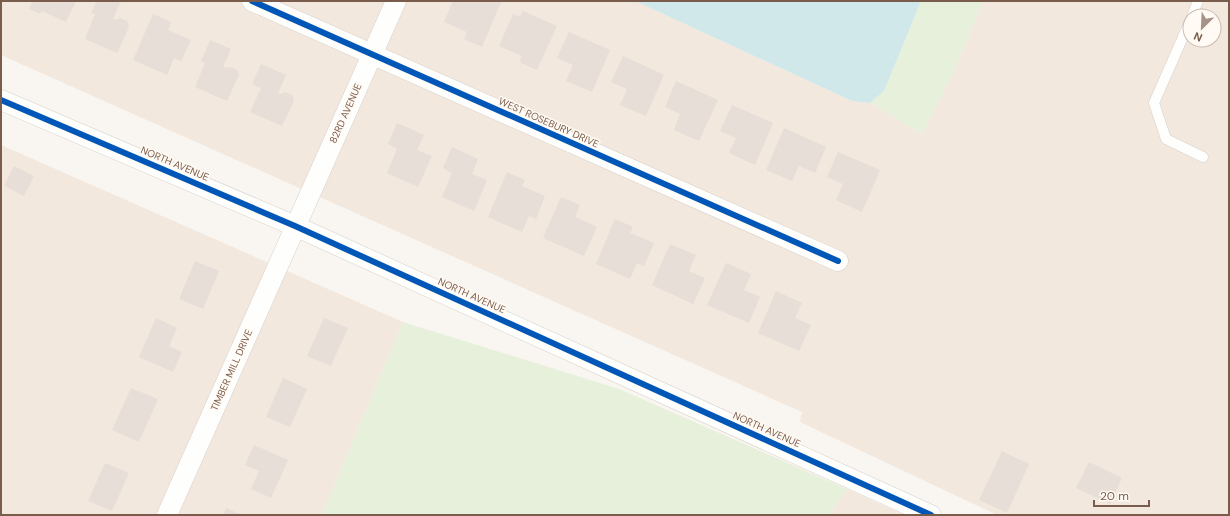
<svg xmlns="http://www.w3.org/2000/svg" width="1230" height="516" font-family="'DM Sans',sans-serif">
<rect width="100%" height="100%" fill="#f9f5f0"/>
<path fill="#f2e8de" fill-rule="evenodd" d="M1,1H635L852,101L870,103L922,134L954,71L983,1H1229V515H997L800,422L802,412L1,55ZM1190,16H1214V40H1190Z
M1,145L403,322L322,515H1Z
M847,489L904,515H829Z"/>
<path fill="#e7f0db" d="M921,1H983L954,71L922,134L870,103L884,91Z
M403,322L619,389L847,489L829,515H322Z"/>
<path fill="#d0e8ea" d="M635,1H921L884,91L870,103L852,101Z"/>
<path fill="#e6ded7" d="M33,1H76L66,22L42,11L40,14L29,9Z
M97,1H121L113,19L116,20L120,18L127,21L129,27L117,53L85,39L95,14L91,13Z
M453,1H499L501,2L482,47L464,39L467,32L444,22Z
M523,11L557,26L537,70L519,62L522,56L499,46L513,14L520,17Z
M153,14L171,22L168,30L191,40L181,61L174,58L167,75L133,60Z
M569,32L610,50L592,92L566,81L573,65L557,58Z
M210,40L231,49L223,67L226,68L230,67L237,70L239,75L227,101L195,87L205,63L201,61Z
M623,56L664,75L646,116L620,105L627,89L611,82Z
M261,64L286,75L278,93L281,94L285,92L292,95L294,101L282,126L250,112L261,88L252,84Z
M676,81L718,100L699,141L674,130L680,114L665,107Z
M732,105L773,123L755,165L729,153L736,138L720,131Z
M397,123L424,135L417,150L432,156L418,187L387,173L397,149L388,144Z
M784,128L826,147L815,173L799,166L792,181L766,170Z
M452,147L478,159L472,174L487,180L474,211L442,197L452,173L443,168Z
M838,152L880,170L862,212L836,200L843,184L827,177Z
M14,166L34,176L24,196L4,186Z
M507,172L525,180L522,186L545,196L536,219L529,216L522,232L488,217Z
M561,197L580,205L575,217L597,227L584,256L543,238Z
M615,219L633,227L630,233L654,243L644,266L637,263L630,279L596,264Z
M670,244L696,255L689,271L705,278L693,304L652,285Z
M195,261L219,271L203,309L179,299Z
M726,263L751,274L744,290L760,297L749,323L707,305Z
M776,291L802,303L795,318L811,325L799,351L758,333Z
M156,318L177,328L169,346L182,352L173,372L139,357Z
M324,318L348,328L331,366L307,356Z
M283,378L307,389L290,427L266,417Z
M131,388L158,399L139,442L112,430Z
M254,445L288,460L271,498L251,489L259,471L245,465Z
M1002,451L1029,464L1007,513L979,500Z
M1089,462L1122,478L1110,504L1076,488Z
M105,463L129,473L112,511L88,501Z
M226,508L242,515H223Z"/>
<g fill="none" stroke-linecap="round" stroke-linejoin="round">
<g stroke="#d7d1cb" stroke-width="11">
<path id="service" d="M1192,16L1198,1
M1190,21L1154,103L1166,139L1203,157"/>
</g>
<g stroke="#d7d1cb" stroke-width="21">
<path id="minor" d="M252,1L838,261
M1,100L295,226L931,515
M167,515L396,1"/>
</g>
<use href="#service" stroke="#fefefd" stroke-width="10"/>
<use href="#minor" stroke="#fefefd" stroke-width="20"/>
<g stroke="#fffaf3" stroke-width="8">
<path id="cycleway" d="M252,1L838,261
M1,100L295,226L931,515"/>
</g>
<use href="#cycleway" stroke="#0057b8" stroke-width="6"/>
</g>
<g text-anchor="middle" stroke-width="3" stroke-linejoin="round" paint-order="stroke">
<g font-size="10" fill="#7a5c4d" stroke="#fffaf3">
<text transform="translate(345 113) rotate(-66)" y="4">82RD AVENUE</text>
<text transform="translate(549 122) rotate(24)" y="4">WEST ROSEBURY DRIVE</text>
<text transform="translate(175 163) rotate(23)" y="4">NORTH AVENUE</text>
<text transform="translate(472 295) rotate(24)" y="4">NORTH AVENUE</text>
<text transform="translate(231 370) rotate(-66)" y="4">TIMBER MILL DRIVE</text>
<text transform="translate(767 429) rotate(24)" y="4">NORTH AVENUE</text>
</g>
</g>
<rect width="1230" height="516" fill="none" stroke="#7a5c4d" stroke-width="4"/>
<g transform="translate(1202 28) rotate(204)"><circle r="19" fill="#fffaf3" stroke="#cabbb1"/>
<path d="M0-3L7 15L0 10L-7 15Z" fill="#a69286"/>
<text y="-6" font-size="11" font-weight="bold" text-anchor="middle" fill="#7a5c4d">N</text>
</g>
<path d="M1094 500v6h55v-6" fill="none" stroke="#7a5c4d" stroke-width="2"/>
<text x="1100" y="500" font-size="12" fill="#7a5c4d" stroke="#fffaf3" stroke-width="3" paint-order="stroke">20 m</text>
</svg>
